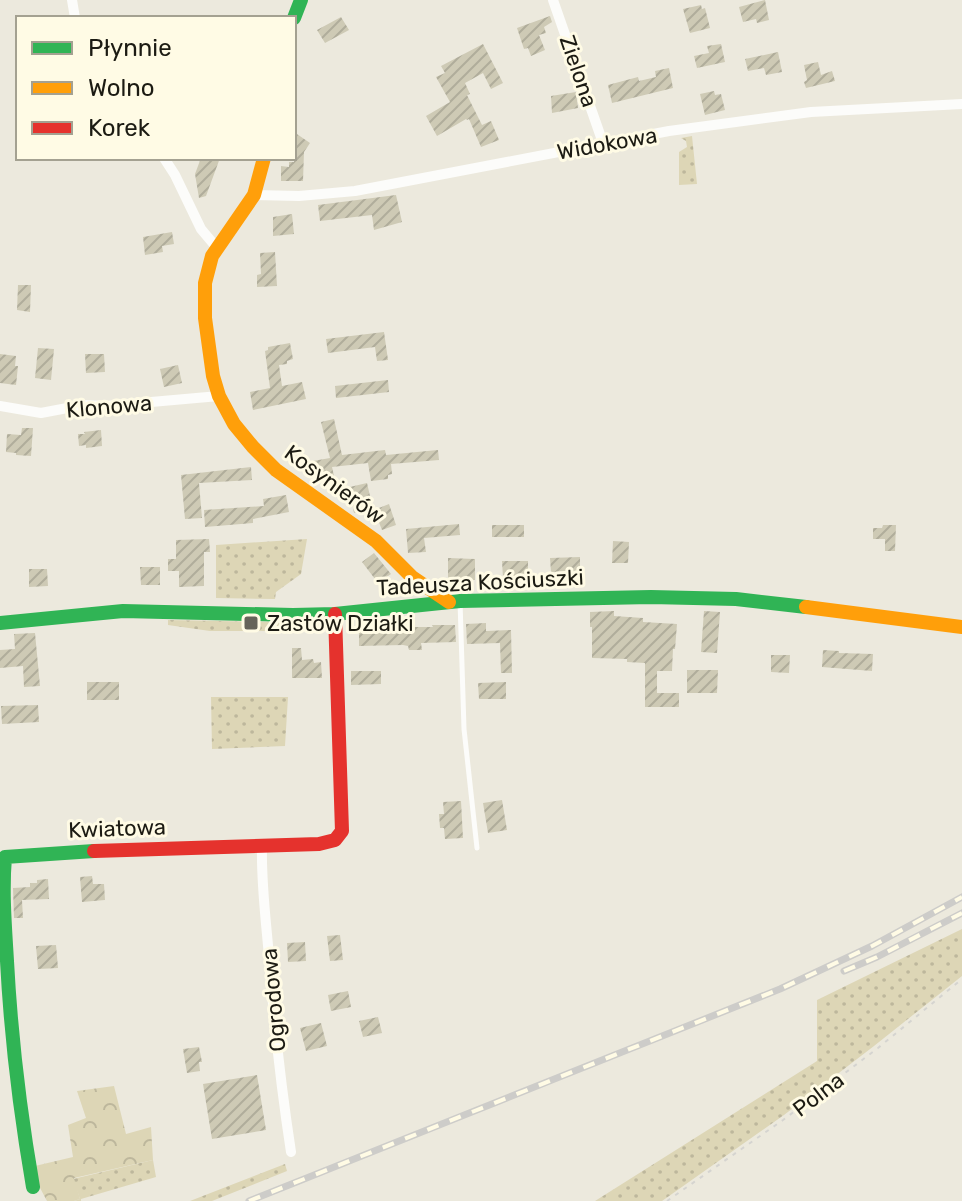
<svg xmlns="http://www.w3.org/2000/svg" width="962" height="1201" font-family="Rubik,sans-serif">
<defs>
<pattern id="grass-dots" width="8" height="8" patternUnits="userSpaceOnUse" patternTransform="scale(2)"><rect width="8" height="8" fill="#ddd6b6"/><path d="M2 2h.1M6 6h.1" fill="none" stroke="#bdb79c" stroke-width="1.8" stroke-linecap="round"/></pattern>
<pattern id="forest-crowns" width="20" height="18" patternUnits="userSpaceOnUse" patternTransform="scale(2)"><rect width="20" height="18" fill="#ddd6b6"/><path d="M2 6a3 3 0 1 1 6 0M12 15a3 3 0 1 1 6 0" fill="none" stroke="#bdb79c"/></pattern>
<pattern id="building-hatch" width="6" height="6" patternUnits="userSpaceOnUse" patternTransform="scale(2)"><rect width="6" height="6" fill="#cecab5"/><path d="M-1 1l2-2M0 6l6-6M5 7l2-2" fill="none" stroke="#b0ad9b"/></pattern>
</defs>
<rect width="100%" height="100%" fill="#ece9dd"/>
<path fill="url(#grass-dots)" d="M692,136L697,184L679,185V152L687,147L686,141L681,138Z
M307,539L301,574L276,592L275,599L216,598V545Z
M168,620L327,623L330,631H210L168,625Z
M211,697H288L285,746L212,749Z
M962,929V976L874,1046L784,1115L662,1201H595L817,1061V1000Z
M153,1160L156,1177L81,1199V1201H74L80,1199L73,1179Z
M285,1164L287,1171L212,1201H190Z"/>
<path fill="url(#forest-crowns)" d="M114,1086L126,1134L151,1127L153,1160L74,1178L80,1199L74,1201H47L39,1186L35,1166L73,1157L68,1125L86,1118L77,1091Z"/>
<path fill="url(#building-hatch)" d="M765,0L769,20L757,23L756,19L743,22L739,7Z
M701,5L702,9L705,8L710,28L690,33L683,9Z
M550,16L552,22L544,27L546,33L539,35L545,50L531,56L528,48L524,49L517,28Z
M341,17L349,30L325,43L317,30Z
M483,44L503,83L491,89L483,73L465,83L470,94L467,95L482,125L491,121L499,140L481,147L469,119L467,120L466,119L437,136L426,116L450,102L436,77L445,73L441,66Z
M721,44L725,62L697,68L694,56L709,53L707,46Z
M778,52L782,72L766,75L764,68L748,71L745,59Z
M818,62L821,75L832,71L835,81L806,88L804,82L807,80L804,65Z
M669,68L673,88L612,103L608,85L638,77L639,81L656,77L655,71Z
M714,91L715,95L721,94L725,110L705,115L700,94Z
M576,92L578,108L552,113L551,96Z
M294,132L310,143L304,152L303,181H281V166L289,167V162H294Z
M201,158H220L206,196L199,198L195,174Z
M396,195L402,222L374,230L372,215L320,221L318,205Z
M292,214L294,234L273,236V217Z
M172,232L174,244L162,246L163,252L145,255L143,237Z
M275,252L277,286L257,287V275L261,274L260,253Z
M18,285H31L30,312L17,310Z
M384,332L388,360L377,361L375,347L328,353L326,339Z
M290,343L293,359L287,361V364L279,365L282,386L302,382L306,399L253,410L250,392L270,388L265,351L268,350V347Z
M38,348L54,349L51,380L35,378Z
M0,354L16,356L15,366H18L16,385L0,383Z
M85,354H104L105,372L86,373Z
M178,365L182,383L164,387L160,369Z
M388,380L389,392L336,398L335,386Z
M334,419L342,455L385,450L386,455L438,450L439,460L391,464L392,474L388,475V479L371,481L368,463L332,467L335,480L317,483L313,461L330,458L321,422Z
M22,428H33L31,456L16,455V453L6,452L7,434L21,435Z
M101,430L102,446L86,448V445L79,446L78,434H85L84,432Z
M251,467L252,480L199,483L202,518L185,519L181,475Z
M367,483L373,509L354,513L351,496L343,498L341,489Z
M286,495L289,512L253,519V523L205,527L204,510L264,506L263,499Z
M389,504L396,525L382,530L374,510Z
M459,524L460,535L424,538L426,552L408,553L406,529Z
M492,525H524V537H492Z
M883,525H896L895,551H885V539H873V528H882Z
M209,539L210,552H204V586L179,587V571H168V559H176V540Z
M613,541L629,542L628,563H612Z
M374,553L391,574L378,583L362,562Z
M580,557V572H551L550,558Z
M448,558L475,559V580H448Z
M502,561H528V578H503Z
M140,567H160V585H141Z
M29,569H47L48,586L29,587Z
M614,611V616L643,618V622L677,624L675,649H673L672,671H657V693H679V707H645V663L627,662V659L592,658V627H590V612Z
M704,611L720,612L717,653L701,652Z
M486,623V631L511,630L512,673H501L500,643L467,644L466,624Z
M432,625H455L456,642L421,643L422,650H409L408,646L403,645L359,646V632L401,630V627H433Z
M35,633L40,686L24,687L23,666L0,668V650L15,649L14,634Z
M292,648H301L302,660L313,659L314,663L321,662L322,678H292Z
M823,650L839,651V653L873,654L872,671L822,667Z
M771,655H790L789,673L771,672Z
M687,670H718L717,693H687Z
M351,671H381V684L351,685Z
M87,682H119V700H87Z
M506,682V699H479L478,683Z
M38,705L39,722L2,724L1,706Z
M502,800L507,830L488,833L483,803Z
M461,801L463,838L445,839L444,828H440L439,814H444L443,802Z
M92,876L93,884H104L105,900L82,902L80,877Z
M48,879L49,899L22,900L23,918H14L13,888L30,887V883H37V880Z
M340,935L343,960L330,961L327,936Z
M305,942L306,961L288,962L287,943Z
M56,945L58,968L38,969L36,946Z
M348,991L351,1007L331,1011L328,995Z
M378,1017L382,1033L363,1037L359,1021Z
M321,1023L327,1046L306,1051L300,1028Z
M199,1047L202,1062H199L200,1071L187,1073L183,1049Z
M257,1075L266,1130L212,1139L203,1084Z"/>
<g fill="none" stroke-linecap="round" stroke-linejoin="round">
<path stroke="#d5d4d0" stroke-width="2" stroke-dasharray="4 6" stroke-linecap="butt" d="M667,1201L783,1120L878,1048L962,979"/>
<path stroke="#fcfcfa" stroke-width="5" d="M460,601L464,729L477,848"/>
<path stroke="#fcfcfa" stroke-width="10" d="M72,0L75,18
M553,0L603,143
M164,158L175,175L201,229L217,248
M254,195L299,196L355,191L669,131L811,112L962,104
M0,406L41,413L83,405L106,406L219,396
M262,846C261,883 266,920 269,957C274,1022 281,1087 291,1152"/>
<path stroke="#30b455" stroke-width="14" d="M294,18L301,0
M0,623L123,611L293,615L335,614L460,601L651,597L736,599L806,607
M33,1187C20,1112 11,1037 7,961C5,927 2,892 5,857L94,851"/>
<path stroke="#ff9f0a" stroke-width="14" d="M264,158L254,195L212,256L205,283V318L213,376L219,396L234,424L253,447L276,470L376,541L412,577L449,602
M806,607L962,627"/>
<path stroke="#e5322d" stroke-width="14" d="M94,851L319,844L335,840L342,831L335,614"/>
<g stroke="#cdccc9" stroke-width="7">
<path id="rail" d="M844,971L877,957L962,913
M249,1201L780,989L872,946L962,897"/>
</g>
<use href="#rail" stroke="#fffbe5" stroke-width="4" stroke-dasharray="12" stroke-linecap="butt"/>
</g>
<rect fill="#65635a" stroke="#fffbe5" stroke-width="3" x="243" y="615" width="16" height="16" rx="4"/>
<g text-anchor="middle" stroke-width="6" stroke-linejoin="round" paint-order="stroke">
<g font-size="22" fill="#1c1b13" stroke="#fffbe5">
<text transform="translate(579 71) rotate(71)" y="8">Zielona</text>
<text transform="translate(607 143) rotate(-10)" y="8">Widokowa</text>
<text transform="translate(109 406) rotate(-5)" y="8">Klonowa</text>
<text transform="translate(335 484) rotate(36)" y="8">Kosynierów</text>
<text transform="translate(480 582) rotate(-3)" y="8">Tadeusza Kościuszki</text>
<text transform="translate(117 828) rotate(-2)" y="8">Kwiatowa</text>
<text transform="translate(273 1000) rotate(-95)" y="8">Ogrodowa</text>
<text transform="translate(818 1094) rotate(-37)" y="8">Polna</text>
</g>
<g font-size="22" fill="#1c1b13" stroke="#fffbe5" text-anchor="start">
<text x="267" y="631">Zastów Działki</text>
</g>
</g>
<rect x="16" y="16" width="280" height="144" fill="#fffbe5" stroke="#a4a191" stroke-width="2"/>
<rect x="32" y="42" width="40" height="12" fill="#30b455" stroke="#a4a191" stroke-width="2"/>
<text x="88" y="56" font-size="24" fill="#1c1b13">Płynnie</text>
<rect x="32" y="82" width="40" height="12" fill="#ff9f0a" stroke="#a4a191" stroke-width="2"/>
<text x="88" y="96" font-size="24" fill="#1c1b13">Wolno</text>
<rect x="32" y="122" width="40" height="12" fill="#e5322d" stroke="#a4a191" stroke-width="2"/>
<text x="88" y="136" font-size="24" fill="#1c1b13">Korek</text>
</svg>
